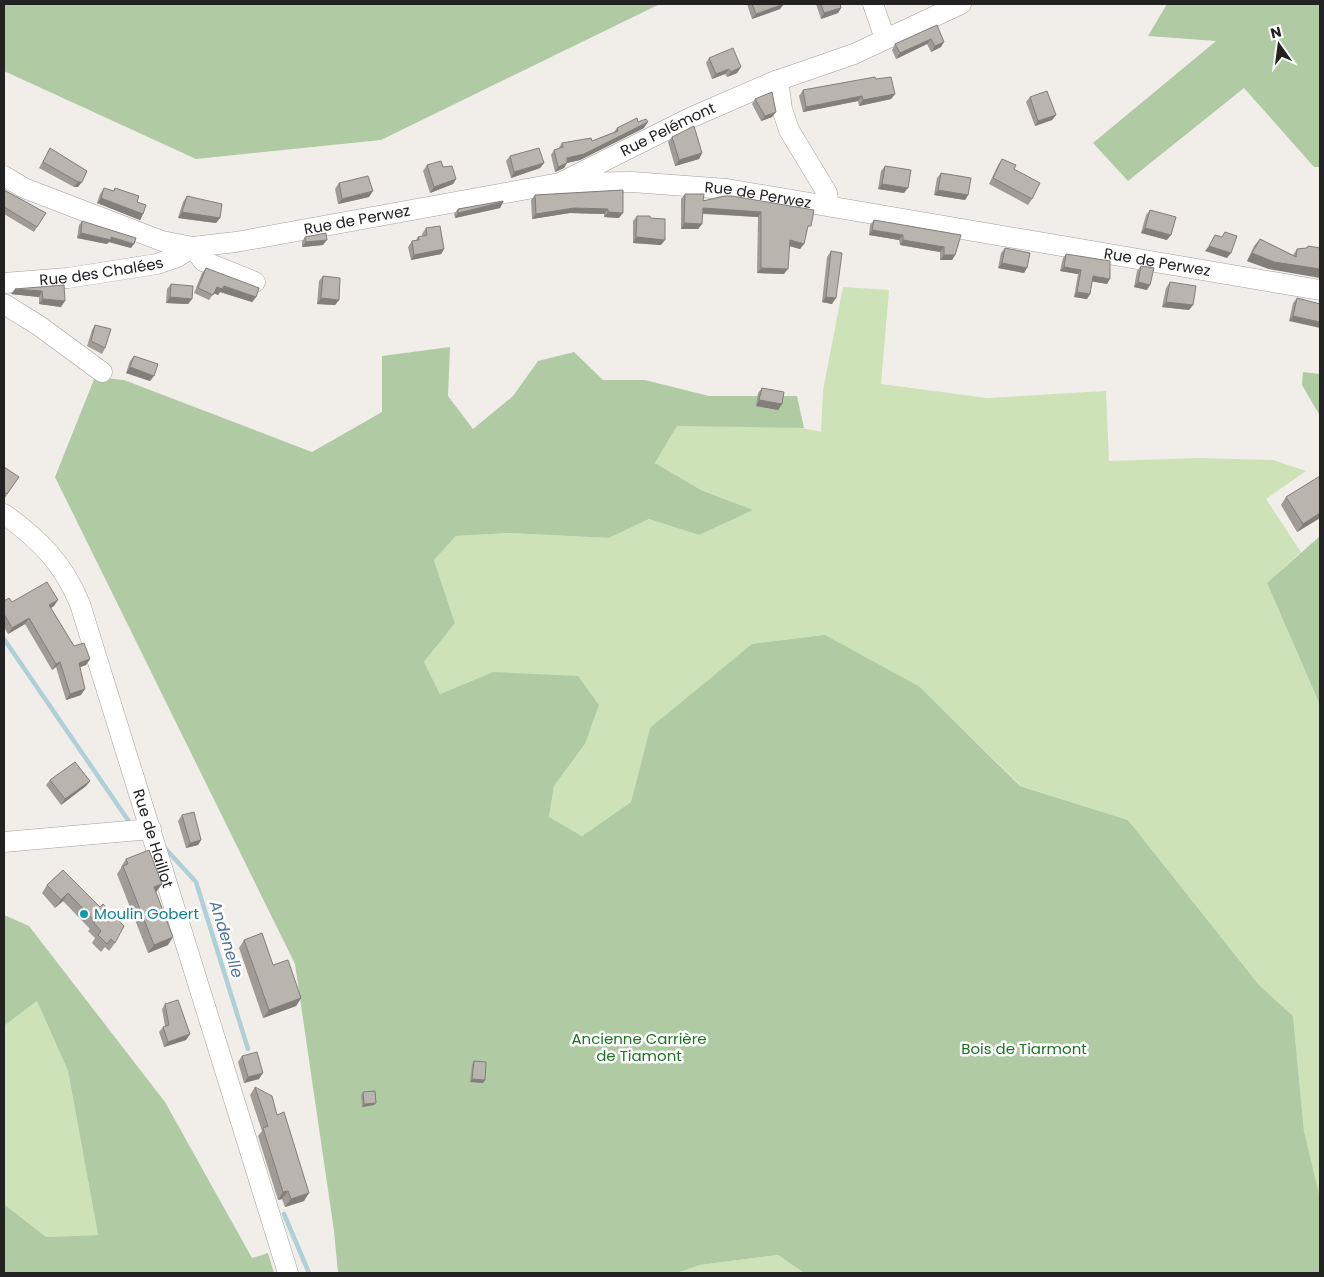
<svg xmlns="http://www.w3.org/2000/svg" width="1324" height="1277" font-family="Poppins,sans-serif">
<rect width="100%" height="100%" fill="#f1eeea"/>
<path fill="#cde3b7" d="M843,287L889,290L881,384L987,398L1106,391L1109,461L1198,458L1273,460L1306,471L1266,499L1301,552L1267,583L1320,705V1198L1304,1131L1293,1016L1259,985L1128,820L1021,786L920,687L650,728L631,802L582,836L549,817L554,786L585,744L493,672L440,694L424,662L455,623L434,560L456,536L509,533L609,538L649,519L699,535L752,510L701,490L655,463L677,426C724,426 775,421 821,432L823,390Z
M37,1001L68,1071L98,1235L46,1237L4,1204V1026Z
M778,1255L804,1273H677L700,1265Z"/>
<path fill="#b0caa4" d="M4,4H660L381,140L196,159L4,71Z
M1167,4H1320V167H1314L1244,88L1128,181L1093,143L1216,41L1148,36Z
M450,347L448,396L473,429L513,396L538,361L574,352L603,380H645L709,396H797L804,428L677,426L655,463L701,490L753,510L699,535L649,519L609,538L509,533L456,536L434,560L455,623L424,662L440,694L493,672L578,676L599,705L585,744L554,786L549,817L582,836L631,802L650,728L752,644L825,635L920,687L1020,786L1128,820L1259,985L1293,1016L1304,1131L1320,1198V1273H804L778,1255L700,1265L677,1273H338L334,1231L295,964L55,477L95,377L124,380L312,452L382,412V356Z
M1303,372L1320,374V416L1302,385Z
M1320,536V705L1267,583Z
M4,915L29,926L165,1102L252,1258L268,1253L274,1273H4V1204L46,1237L98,1235L68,1071L37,1001L4,1026Z"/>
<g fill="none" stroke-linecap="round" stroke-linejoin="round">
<path stroke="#b0d0d8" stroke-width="4.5" d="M4,639L128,820
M164,847L196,882L248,1049
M284,1214L309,1273"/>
<g stroke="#9f9f9f" stroke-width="21">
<g id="minor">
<path d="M873,4L885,39"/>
<path d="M778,80L782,109L789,130L827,193L829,205"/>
<path id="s1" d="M4,176L24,188L162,241L193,247L236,242L560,183L632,182L727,189L1320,290"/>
<path id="s2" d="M564,181L692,117L773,82L854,54L961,4"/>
<path id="s3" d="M4,283L68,278L157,264L177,257L193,247L203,261L255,282"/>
<path d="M4,304L38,325L102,372"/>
<path id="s4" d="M4,514C40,540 63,563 80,604L288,1273"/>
<path d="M4,842L151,829"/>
</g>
</g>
<use href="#minor" stroke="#fff" stroke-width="20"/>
</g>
<path fill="#a09b96" d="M747,4H783L780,9L752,19Z
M816,4H840L841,8L838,13L821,19Z
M937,25L941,47L931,52L927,44L896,59L892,50L895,44Z
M709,58L741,67L737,73L727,77L725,74L712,79L706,63Z
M876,79L895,94L891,99L859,106L858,101L803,112L799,96L803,90Z
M1030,97L1056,115L1052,120L1035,126L1026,102Z
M755,99L772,117L761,121L752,104Z
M638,122L644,128L580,160L567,163L564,168L555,172L551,155L554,150L558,149L562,143L592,141L614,132L617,128Z
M672,137L702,153L699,159L675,166L668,142Z
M50,148L87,171L78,187H74L39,168Z
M510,156L544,163L540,168L511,178L506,161Z
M1002,159L1014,169L1032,199L1028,205L989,184L998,165Z
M427,165L456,179L453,184L430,193L423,171Z
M885,166L904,193L878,189L881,171Z
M941,173L968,195L965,200L934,195L937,178Z
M339,183L369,197L338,204L335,189Z
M104,188L113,191L115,188L143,214L140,220L97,203L100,194Z
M4,190L37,227L34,232L4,214Z
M623,190L619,218L604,217V214L570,213L532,219L531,200L535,195Z
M685,194L703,201L724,196L807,232L800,249L789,246L784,274L757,273L758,217L702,214V224L698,229H681V199Z
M187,196L220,218L216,223L178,218L183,202Z
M503,202L500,208L455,218L454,214L458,209Z
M1150,210L1167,240L1141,233L1146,215Z
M637,216L650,218L661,245L633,243V221Z
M874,220L961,235L955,255L952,260H940V252L900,245L899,240L869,235L870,225Z
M82,221L131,248L109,242L107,244L77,238L79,225Z
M426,228L444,249L441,254L411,260L408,247L412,241L416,240L418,237L423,236L422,234Z
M305,237L323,245L302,247V242Z
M1260,239L1293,255L1297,249L1306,248L1308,246L1320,248L1269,269L1247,261L1254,246Z
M1005,248L1024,273L998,268L1001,253Z
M831,251L832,304L822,302L827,257Z
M1066,254L1107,284L1092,281L1090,294L1087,299L1074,297L1078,274L1060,271L1063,258Z
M1141,266L1147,290L1134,287L1137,271Z
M206,268L256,297L252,302L220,292L218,295L214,293L209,300L194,293L202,273Z
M323,276L339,300L335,305L317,304L319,281Z
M1170,282L1193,305L1189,310L1162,307L1166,288Z
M171,284L192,299L188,304L166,303L167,289Z
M64,285L61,307L39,304V297L11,294Z
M1297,298L1320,304L1289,321L1293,303Z
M95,325L105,348L102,354L87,346L92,330Z
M134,356L150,381L126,373L130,361Z
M762,388L782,404L778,410L756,406L758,393Z
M4,467L19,477L4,499Z
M1320,476V518L1297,532L1281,505L1286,497Z
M4,601L54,606L51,608L74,646L90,659L86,665L80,667L81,695L66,700L56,667L52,670L25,624L8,634L4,627Z
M50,780L90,781L86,786L61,805L46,785Z
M182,815L201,840L198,845L186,848L178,821Z
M126,859L162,884L156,892L168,945L148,953L117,874L121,868V867Z
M63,870L115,943L109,951L105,947L101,952L92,943L95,938L88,931L90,929L63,901L55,908L42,893L47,885Z
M244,940L301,998L296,1006L263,1018L239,948Z
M165,1004L190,1034L186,1040L164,1047L159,1032L163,1027L165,1026L162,1009Z
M242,1056L259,1079L244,1083L238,1062Z
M474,1061L485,1080L483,1083L470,1082L472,1064Z
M255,1087L304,1201L285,1207L282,1199L278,1200L258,1136L262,1131L250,1095Z
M363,1092L376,1103L374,1105L362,1107L361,1095Z"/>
<path fill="#827e7a" d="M784,4L780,9L752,19L756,14Z
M841,8L838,13L821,19L824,13Z
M931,39L927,44L896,59L900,53Z
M944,42L941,47L931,52L935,46Z
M741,67L737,73L727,77L731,72Z
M729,69L725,74L712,79L716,74Z
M895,94L891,99L859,106L863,100Z
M862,96L858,101L803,112L806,107Z
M776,112L772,117L761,121L765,116Z
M1056,115L1052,120L1035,126L1038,121Z
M648,122L644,128L580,160L567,163L564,168L555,172L558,167L567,158Z
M702,153L699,159L675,166L679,160Z
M544,163L540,168L511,178L514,172Z
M456,179L453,184L430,193L434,187Z
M78,182H82L78,187H74Z
M882,184L908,188L904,193L878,189Z
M938,190L968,195L965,200L934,195Z
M373,191L369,197L338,204L342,199Z
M101,198L143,214L140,220L97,203Z
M503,202L500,208L455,218L458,213Z
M574,208L608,209L604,214L570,213L532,219L536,214Z
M703,208L761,212L758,217L699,213Z
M182,212L220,218L216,223L178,218Z
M608,212L623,213L619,218L604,217Z
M684,223L702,224L698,229H681Z
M1145,228L1171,235L1167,240L1141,233Z
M872,230L903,235L899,240L869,235Z
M81,233L111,237L134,244L131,248L109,242L107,244L77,238Z
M636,237L665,240L661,245L633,243Z
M327,240L323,245L302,247L306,242Z
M790,240L804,244L800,249L786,245Z
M903,240L944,247L940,252L900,245Z
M1209,246L1231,253L1227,258L1205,251Z
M444,249L441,254L411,260L414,255Z
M1252,253L1320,269V278L1269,269L1247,261Z
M944,255H955L952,260H940Z
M1002,263L1027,268L1024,273L998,268Z
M1064,267L1081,270L1078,274L1060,271Z
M761,268L788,269L784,274L757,273Z
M1093,276L1110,279L1107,284L1089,281Z
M1138,282L1150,285L1147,290L1134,287Z
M224,286L256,297L252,302L220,292L218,295L213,293L217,287Z
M15,289L42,291L39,297L11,294Z
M1077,292L1090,294L1087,299L1074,297Z
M170,297L192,299L188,304L166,303Z
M826,297L836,298L832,304L822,302Z
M321,298L339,300L335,305L317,304Z
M43,299L65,301L61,307L39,304Z
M1166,302L1193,305L1189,310L1162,307Z
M1293,316L1320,322V328L1289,321Z
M130,367L154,376L150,381L126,373Z
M759,400L782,404L778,410L756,406Z
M1320,513V518L1297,532L1303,524Z
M58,600L54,606L45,611L49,605Z
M29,618L25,624L8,634L12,628Z
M90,659L86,665L75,669L79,663Z
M60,662L56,667L52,670L56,664Z
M85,689L81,695L66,700L70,694Z
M90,781L86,786L61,805L65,799Z
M201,840L198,845L186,848L190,843Z
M162,884L156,892L154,887Z
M68,893L63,901L55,908L61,900Z
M173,937L168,945L148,953L154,945Z
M301,998L296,1006L263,1018L269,1010Z
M190,1034L186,1040L164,1047L168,1042Z
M263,1073L259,1079L244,1083L248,1077Z
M472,1079L485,1080L483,1083L470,1082Z
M376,1103L374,1105L362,1107L364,1104Z
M288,1191L282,1199L278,1200L283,1192Z
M309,1193L304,1201L285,1207L291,1199Z"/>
<path fill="#bab4af" stroke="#827e7a" d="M752,4H784L756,14Z
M821,4H840L841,8L824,13Z
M937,25L944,42L935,46L931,39L900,53L895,44Z
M733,48L741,67L731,72L729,69L716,74L709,58Z
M875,77L876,79L891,77L895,94L863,100L862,96L806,107L803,90Z
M1047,91L1056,115L1038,121L1030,97Z
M772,92L776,112L765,116L755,99Z
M637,118L638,122L646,119L648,122L584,154L567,158V163L558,167L554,150L563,147L562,143L591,138L592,141L618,131L617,128Z
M694,126L702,153L679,160L672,137Z
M50,148L87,171L82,182H78L43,162Z
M539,148L544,163L514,172L510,156Z
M1002,159L1016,165L1014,169L1040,183L1032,199L993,178Z
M441,161L443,167L452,166L456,179L434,187L427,165Z
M885,166L911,170L908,188L882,184Z
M941,173L971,178L968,195L938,190Z
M368,176L373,191L342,199L339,183Z
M104,188L114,191L115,188L139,196L137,202L146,205L143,214L101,198Z
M4,190L46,213L37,227L4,207Z
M623,190V213L608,212V209L574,208L536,214L535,195Z
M685,194H704L703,201L724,196H732L814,210L811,226H808L804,244L790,240L788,269L761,268V212L703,208L702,224L684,223Z
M187,196L222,204L220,218L182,212Z
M503,201V202L458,213V209Z
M1150,210L1176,217L1171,235L1145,228Z
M637,216H650V218L665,219V240L636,237Z
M874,220L961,235L955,255H944V247L903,240V235L872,230Z
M82,221L136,238L134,244L111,237V240L81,233Z
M440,226L444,249L414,255L412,241L419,240L418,237L427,235L426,228Z
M1225,232L1237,236L1231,253L1209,246L1215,235L1222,237Z
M326,233L327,240L306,242L305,237Z
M1260,239L1296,257L1297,249L1307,248L1308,246L1320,248V269L1274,262L1252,253Z
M1005,248L1030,253L1027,268L1002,263Z
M831,251L842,253L836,298L826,297Z
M1066,254L1110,261V279L1093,276L1090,294L1077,292L1081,270L1064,267Z
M1141,266L1154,268L1150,285L1138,282Z
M206,268L259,288L256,297L224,286L222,289L217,287L213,295L198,288Z
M323,276L340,278L339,300L321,298Z
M1170,282L1196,286L1193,305L1166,302Z
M171,284L193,286L192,299L170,297Z
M64,285L65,301L43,299L42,291L15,289Z
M1297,298L1320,304V322L1293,316Z
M95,325L111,329L105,348L91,341Z
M134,356L158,364L154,376L130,367Z
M762,388L784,392L782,404L759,400Z
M4,467L19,477L7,494L4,492Z
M1320,476V513L1303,524L1286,497Z
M47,582L58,600L49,605L74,646L84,643L90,659L79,663L85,689L70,694L60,662L56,664L29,618L12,628L4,614V601L9,598L12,602Z
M75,762L90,781L65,799L50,780Z
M194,812L201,840L190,843L182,815Z
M149,850L162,884L154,887L173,937L154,945L123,866L128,864L126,859Z
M63,870L100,907L103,904L124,926L115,943L111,939L107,944L98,935L101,931L94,923L95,921L68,893L61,900L47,885Z
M262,933L273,965L288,960L301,998L269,1010L244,940Z
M178,1000L190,1034L168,1042L163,1027L169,1025L165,1004Z
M257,1052L263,1073L248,1077L242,1056Z
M474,1061L486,1062L485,1080L472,1079Z
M255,1087L272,1096L277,1115L284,1112L309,1193L291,1199L288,1191L283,1192L263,1128L268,1126Z
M375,1091L376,1103L364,1104L363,1092Z"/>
<circle fill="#0f9aa8" stroke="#fff" stroke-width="2" cx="84" cy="914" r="5"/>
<g text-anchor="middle" stroke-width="5" stroke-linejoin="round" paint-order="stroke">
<g font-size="15" fill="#222" stroke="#fff">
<text dy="5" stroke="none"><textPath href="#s2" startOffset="116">Rue Pelémont</textPath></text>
<text dy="5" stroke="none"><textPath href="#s1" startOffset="774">Rue de Perwez</textPath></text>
<text dy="5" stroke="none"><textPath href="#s1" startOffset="369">Rue de Perwez</textPath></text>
<text dy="5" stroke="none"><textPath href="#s1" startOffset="1179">Rue de Perwez</textPath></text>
<text dy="5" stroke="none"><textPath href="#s3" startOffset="98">Rue des Chalées</textPath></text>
<text dy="5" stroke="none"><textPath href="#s4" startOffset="365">Rue de Haillot</textPath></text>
</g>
<g font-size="15" fill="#0d838f" stroke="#fff" text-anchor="start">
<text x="94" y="919">Moulin Gobert</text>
</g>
<g font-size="15" fill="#1b7421" stroke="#fff">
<text x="639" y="1044">Ancienne Carrière<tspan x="639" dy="17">de Tiamont</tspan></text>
<text x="1024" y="1054">Bois de Tiarmont</text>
</g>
<g font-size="16" font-style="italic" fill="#527597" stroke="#fff">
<text transform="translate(227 939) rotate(73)" y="6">Andenelle</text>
</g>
</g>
<rect width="1324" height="1277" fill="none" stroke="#222222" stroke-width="10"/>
<g transform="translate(1279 45) rotate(346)" stroke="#ffffff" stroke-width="4" paint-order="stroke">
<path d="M0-4L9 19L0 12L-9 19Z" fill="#222222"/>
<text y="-8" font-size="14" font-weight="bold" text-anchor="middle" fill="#222222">N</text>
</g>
</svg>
